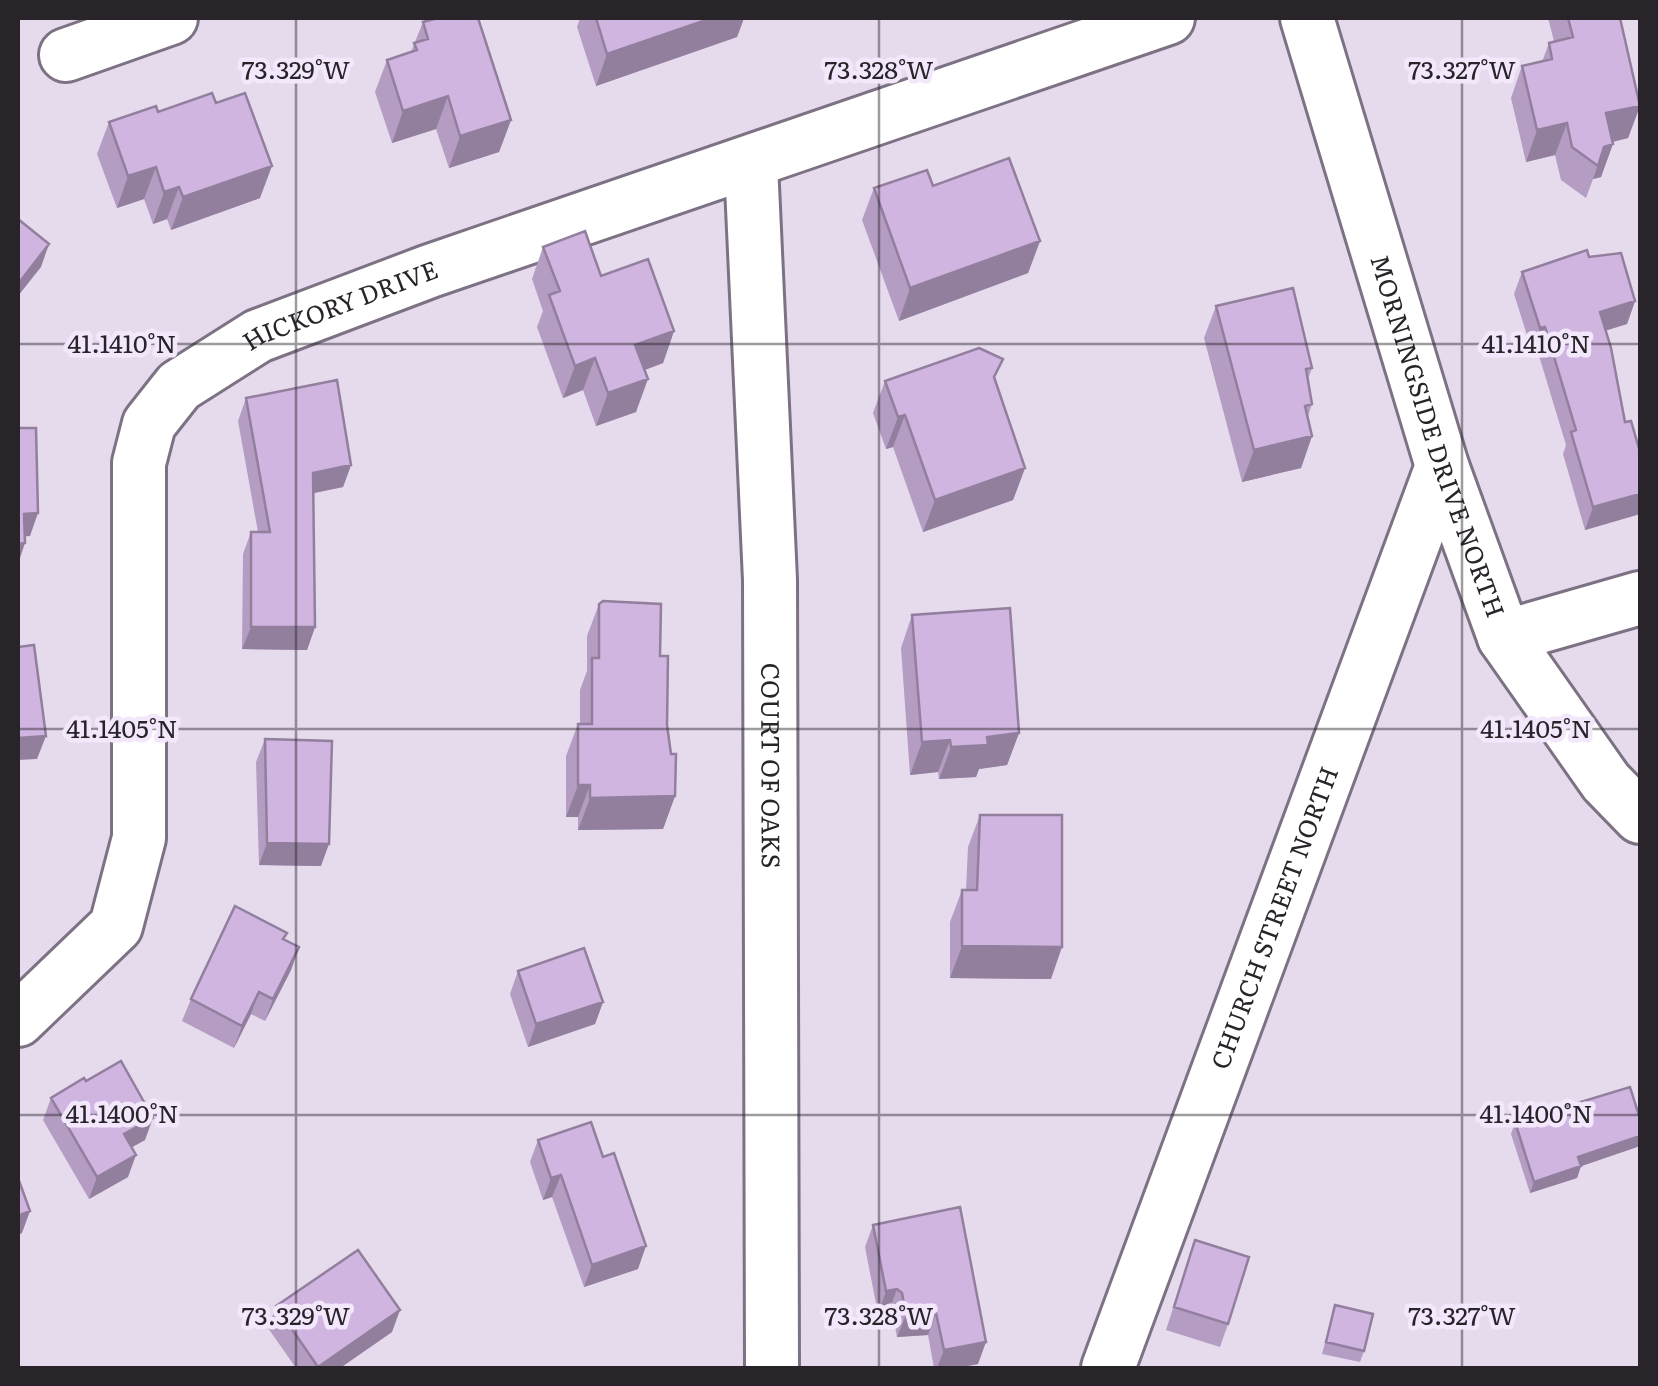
<svg xmlns="http://www.w3.org/2000/svg" width="1658" height="1386" font-family="Literata,serif">
<rect width="100%" height="100%" fill="#e6daed"/>
<g fill="none" stroke-linecap="round" stroke-linejoin="round">
<g stroke="#7d7283" stroke-width="58">
<g id="minor">
<path id="s1" d="M1307,18L1442,466L1504,637L1606,782L1640,817"/>
<path d="M66,55L171,18"/>
<path id="s2" d="M751,164L770,580L772,1368"/>
<path d="M1504,637L1640,598"/>
<path id="s3" d="M18,1020L116,926L139,838V463L149,424L179,386L258,336L430,271L1168,18"/>
<path id="s4" d="M1108,1368L1442,466"/>
</g>
</g>
<use href="#minor" stroke="#fff" stroke-width="52"/>
</g>
<path fill="#b49cc2" d="M580,18H744L737,37L596,86L577,27Z
M1548,18H1620L1640,106L1628,138L1613,142L1601,177L1593,179L1586,198L1561,180L1555,155L1526,162L1511,98L1522,66L1542,62L1549,43L1554,41Z
M423,22L511,120L499,152L449,168L436,129L392,143L375,92L387,60L411,52Z
M158,112L260,198L171,230L167,219L153,224L144,199L117,208L97,154L109,122Z
M933,186L1040,241L1028,273L899,321L862,220L874,188Z
M543,247L601,276L674,331L663,363L644,370L636,412L596,426L583,390L563,398L537,327L543,311L532,279Z
M1589,257L1635,301L1627,324L1606,330L1625,422L1640,452V514L1585,530L1563,454L1566,445L1537,349L1532,351L1514,294L1522,272Z
M1216,306L1312,368L1308,379L1312,404L1308,416L1312,436L1301,468L1242,482L1204,338Z
M885,381H995L1025,468L1013,500L923,532L893,447L886,449L873,413Z
M246,398L351,465L343,487L313,493L315,627L307,650L242,649L243,554L251,532H258L238,421Z
M599,604L660,656L675,796L663,829L578,830V817H566V756L578,724H580V690L587,671V636Z
M912,615L1019,733L1007,765L979,769L976,777L939,779L938,772L910,775L901,648Z
M265,739L321,866L259,865L256,762Z
M980,815L1051,979L950,978V922L962,890H966L968,847Z
M287,933L284,939L299,947L291,970L265,1021L251,1014L234,1048L182,1021L191,999Z
M518,971L603,1002L595,1024L528,1047L510,994Z
M51,1098L145,1140L132,1147L128,1177L89,1199L43,1120Z
M1640,1119V1146L1581,1166L1577,1178L1530,1193L1511,1134L1515,1122Z
M538,1140L638,1269L584,1287L552,1197L543,1200L530,1162Z
M873,1225L978,1364L957,1368H934L928,1335L897,1337L893,1316L889,1311L878,1314L865,1247Z
M1195,1240L1228,1324L1220,1347L1166,1330Z
M1335,1305L1364,1351L1360,1362L1322,1354Z
M276,1306L392,1332L340,1368H296L268,1328Z"/>
<path fill="#927f9e" d="M712,18H744L737,37L596,86L607,54Z
M448,96L436,129L392,143L403,111Z
M1640,106L1628,138L1594,146L1606,113Z
M511,120L499,152L449,168L460,136Z
M1567,123L1555,155L1526,162L1537,130Z
M1613,144L1601,177L1593,179L1604,147Z
M272,166L260,198L171,230L183,197Z
M156,167L144,199L117,208L128,176Z
M179,187L167,219L153,224L164,192Z
M1040,241L1028,273L899,321L910,288Z
M49,244L41,267L18,296V284Z
M1635,301L1627,324L1592,335L1600,312Z
M1545,327L1537,349L1532,351L1540,328Z
M674,331L663,363L624,378L635,345Z
M595,358L583,390L563,398L575,366Z
M648,379L636,412L596,426L608,393Z
M905,415L893,447L886,449L898,417Z
M1312,436L1301,468L1242,482L1254,450Z
M351,465L343,487L305,495L313,473Z
M1025,468L1013,500L923,532L935,500Z
M1640,494V514L1585,530L1593,507Z
M38,513L30,536L18,537L24,514Z
M25,543L18,564V544Z
M251,627H315L307,650L242,649Z
M1019,733L1007,765L979,769L976,777L939,779L951,747L987,737Z
M46,736L37,759L18,760V738Z
M950,740L938,772L910,775L922,742Z
M578,785H590L578,817H566Z
M675,796L663,829L578,830L590,798Z
M267,843L329,844L321,866L259,865Z
M962,946L1062,947L1051,979L950,978Z
M299,947L291,970L265,1021L273,999Z
M259,992L251,1014L234,1048L242,1026Z
M603,1002L595,1024L528,1047L536,1024Z
M153,1118L145,1140L116,1156L124,1134Z
M1640,1136V1146L1573,1169L1578,1157Z
M136,1155L128,1177L89,1199L97,1177Z
M1581,1166L1577,1178L1530,1193L1534,1182Z
M561,1175L552,1197L543,1200L551,1178Z
M30,1211L22,1233L18,1235V1216Z
M646,1246L638,1269L584,1287L592,1265Z
M897,1289L889,1311L878,1314L886,1291Z
M400,1310L392,1332L340,1368H318Z
M936,1313L928,1335L897,1337L906,1315Z
M986,1342L978,1364L957,1368H937L944,1350Z"/>
<path fill="#d1b5e1" stroke="#927f9e" stroke-width="2.5" d="M438,18H478L511,120L460,136L448,96L403,111L387,60L417,50L414,43L428,39L423,22Z
M596,18H712L607,54Z
M1568,18H1620L1640,106L1606,113L1613,144L1604,147L1598,166L1572,147L1567,123L1537,130L1522,66L1552,59L1549,43L1573,37Z
M212,93L216,103L245,93L272,166L183,197L179,187L164,192L156,167L128,176L109,122L156,106L158,112Z
M1009,158L1040,241L910,288L874,188L927,170L933,186Z
M18,219L49,244L18,284Z
M585,231L601,276L648,259L674,331L635,345L648,379L608,393L595,358L575,366L549,295L560,291L543,247Z
M1587,250L1589,257L1621,253L1635,301L1600,312L1611,348L1625,422L1631,421L1640,452V494L1593,507L1571,432L1576,430L1545,327L1540,328L1522,272Z
M1293,288L1312,368L1306,369L1312,404L1305,406L1312,436L1254,450L1216,306Z
M979,348L1003,359L994,377L1025,468L935,500L905,415L898,417L885,381Z
M337,380L351,465L313,473L315,627H251V532H270L246,398Z
M18,428H36L38,513L24,514L25,543L18,544Z
M603,601L661,604L660,656H668L667,725L671,754H676L675,796L590,798V785H578V724H592V658H599V604Z
M1010,608L1019,733L987,737L988,745L951,747L950,740L922,742L912,615Z
M34,645L46,736L18,738V647Z
M265,739L332,741L329,844L267,843Z
M980,815H1062V947L962,946V890H977Z
M235,906L287,933L283,939L299,947L273,999L259,992L242,1026L191,999Z
M584,948L603,1002L536,1024L518,971Z
M121,1061L153,1118L124,1134L136,1155L97,1177L51,1098L84,1078L86,1081Z
M1630,1087L1640,1119V1136L1578,1157L1581,1166L1534,1182L1515,1122Z
M591,1122L603,1157L614,1153L646,1246L592,1265L561,1175L551,1178L538,1140Z
M18,1178L30,1211L18,1216Z
M960,1207L986,1342L944,1350L936,1313L906,1315L902,1293L897,1289L886,1291L873,1225Z
M1195,1240L1249,1257L1228,1324L1174,1307Z
M358,1250L400,1310L318,1367L276,1306Z
M1335,1305L1373,1314L1364,1351L1326,1342Z"/>
<path fill="none" stroke="#28242a" stroke-width="2.5" stroke-opacity="0.45" d="M296,18V1368M879,18V1368M1462,18V1368M18,344H1640M18,729H1640M18,1115H1640"/>
<g text-anchor="middle" stroke-width="9" stroke-linejoin="round" paint-order="stroke">
<g font-size="25" fill="#28242a" stroke="#f3e8fb">
<text dy="9" stroke="none"><textPath href="#s3" startOffset="872">HICKORY DRIVE</textPath></text>
<text dy="9" stroke="none"><textPath href="#s1" startOffset="438">MORNINGSIDE DRIVE NORTH</textPath></text>
<text dy="9" stroke="none"><textPath href="#s2" startOffset="602">COURT OF OAKS</textPath></text>
<text dy="9" stroke="none"><textPath href="#s4" startOffset="480">CHURCH STREET NORTH</textPath></text>
</g>
</g>
<g font-size="25" text-anchor="middle" fill="#28242a" stroke="#f3e8fb" stroke-width="9" stroke-linejoin="round" paint-order="stroke">
<text x="296" y="79">73.329°W</text>
<text x="879" y="79">73.328°W</text>
<text x="1462" y="79">73.327°W</text>
<text x="122" y="353">41.1410°N</text>
<text x="1536" y="353">41.1410°N</text>
<text x="122" y="738">41.1405°N</text>
<text x="1536" y="738">41.1405°N</text>
<text x="122" y="1123">41.1400°N</text>
<text x="1536" y="1123">41.1400°N</text>
<text x="296" y="1325">73.329°W</text>
<text x="879" y="1325">73.328°W</text>
<text x="1462" y="1325">73.327°W</text>
</g>
<rect width="1658" height="1386" fill="none" stroke="#28242a" stroke-width="40"/>
</svg>
